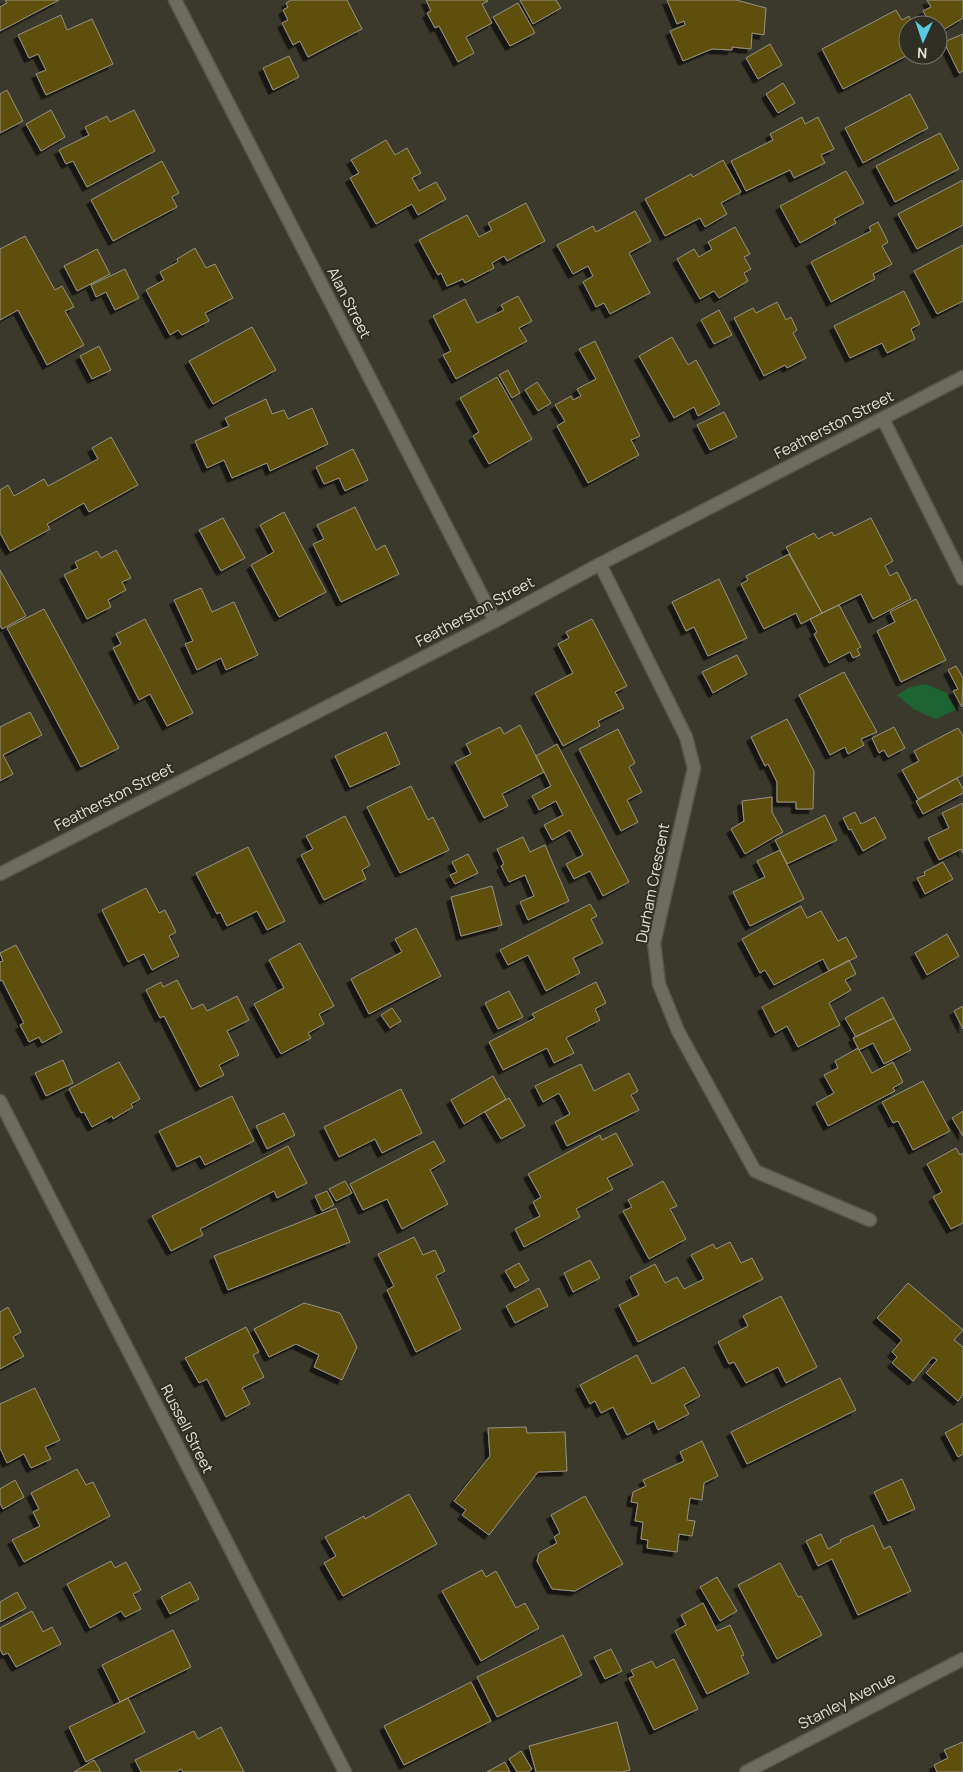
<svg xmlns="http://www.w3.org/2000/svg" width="963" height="1772" font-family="Manrope,sans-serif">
<defs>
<filter id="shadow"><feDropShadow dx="-4.5" dy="4.5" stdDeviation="0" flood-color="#0009"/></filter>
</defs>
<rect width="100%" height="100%" fill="#3b382c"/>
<path fill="#1e6332" d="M926,684L947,693L956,710L935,719L913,709L897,695L910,687Z"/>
<path fill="#5f500a" stroke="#979386" filter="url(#shadow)" d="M5,0H59L0,31V7L7,3Z
M291,0H347L362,29L308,57L300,41L293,45L282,23L288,20L283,10L288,7L286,3Z
M426,0H487L488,1L482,4L492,23L466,37L474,53L458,62L439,26L435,28L427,13L431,11Z
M520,0H556L561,8L533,24Z
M667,0H736L766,8L764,35L752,33L751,49L732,47V50L712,49L683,61L670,31L685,25L684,21L677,24Z
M927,0H963V18L938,33V25H931L923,11L931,7Z
M518,3L535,33L510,46L493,17Z
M896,10L902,20L909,16L913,25H908V55L843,89L822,49Z
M61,15L67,30L92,19L113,64L46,95L36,74L46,70L38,54L29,58L18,35Z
M963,34V71L959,73L944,42Z
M770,44L782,65L758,79L746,58Z
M289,56L299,77L273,90L263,68Z
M783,83L795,103L778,113L766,94Z
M7,90L23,121L0,133V94Z
M910,94L928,128L863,163L845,128Z
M51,110L65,137L41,151L26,124Z
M134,110L155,151L87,187L73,161L66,164L59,150L89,135L85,127L107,116L110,122Z
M802,117L805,124L818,117L834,149L821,155L825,163L794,178L790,170L746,191L731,161L773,140L770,134Z
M940,133L959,169L895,202L876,166Z
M386,140L395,155L407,148L421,173L412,178L419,191L436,182L446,199L418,215L412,204L376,224L350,178L359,173L351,160Z
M723,160L741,192L721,203L727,214L705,227L700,218L665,236L645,199L691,174L693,177Z
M162,161L179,193L172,197L177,207L113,241L91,200Z
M846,171L864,203L834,219L836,223L800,243L780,206Z
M963,180V225L917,249L898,214Z
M526,203L545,241L507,261L504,256L492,263L494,268L465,283L463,279L447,286L441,273L438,275L419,240L467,215L479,237L492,230L488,223Z
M635,211L651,241L629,253L650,293L610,314L604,303L596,307L583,282L593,276L588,266L573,274L557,245L593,226L596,232Z
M878,222L888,242L882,246L892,264L873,274L875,279L831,302L811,262L871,231L869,227Z
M735,227L750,254L744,257L751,269L744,273L748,281L719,298L714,291L700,299L677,259L694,249L699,257L712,249L708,242Z
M25,236L55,290L62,286L74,307L65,311L84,345L47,365L18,310L0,320V249Z
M963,245V301L937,314L914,271Z
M195,248L206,268L215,264L233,298L205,313L209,321L182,335L178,330L170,335L146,290L164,280L160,272L178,262L177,259Z
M97,249L110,274L77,291L64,266Z
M125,269L139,298L115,310L106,292L96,297L91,285Z
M904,291L920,324L911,329L915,339L887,353L882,343L850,358L834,326Z
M518,296L532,321L519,328L527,341L456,379L443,355L451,351L433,316L465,299L477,323L504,310L501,305Z
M777,302L786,320L791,317L797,330L793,333L806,358L787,368L785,365L764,376L734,318L753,308L756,313Z
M719,310L732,335L714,344L701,320Z
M252,327L276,370L213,404L189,361Z
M672,337L688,365L696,360L720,404L698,416L694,407L674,418L639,356Z
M595,341L640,436L631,440L639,455L588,483L557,426L565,421L555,405L571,396L573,400L581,396L577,389L596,379L579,349Z
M99,346L111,370L92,379L80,356Z
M508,370L520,393L512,398L499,375Z
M497,377L532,439L489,464L473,436L479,432L460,398Z
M537,382L551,403L538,411L525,390Z
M266,399L272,414L284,410L288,419L312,408L328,444L270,471L267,463L232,478L224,460L207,468L195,441L229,426L225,418Z
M724,412L737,437L710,450L697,425Z
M111,437L138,485L89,512L84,503L47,524L50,529L10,551L0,533V490L8,485L14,496L44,479L48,486L98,459L92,448Z
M353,449L368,480L345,491L339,478L324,484L316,467Z
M355,507L376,550L385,545L399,574L341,602L313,544L324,539L317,525Z
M284,512L326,592L279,617L251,565L274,552L260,525Z
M223,518L245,558L221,571L199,530Z
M871,518L893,561L885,566L890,576L897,572L911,599L873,619L861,594L822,613L786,547L814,533L818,539L832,532L834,536Z
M116,550L131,578L122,582L126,590L108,600L111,607L87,619L64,575L78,568L75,562L97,551L101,558Z
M789,554L822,613L801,624L796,613L764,629L741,584L748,580L746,576Z
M0,570L26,616L2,629L0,625Z
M719,579L747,638L708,656L694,627L686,631L672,602Z
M201,588L212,612L234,602L258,655L226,670L221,658L197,670L185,644L193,641L174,600Z
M916,599L946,660L901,682L877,631L895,622L890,612Z
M839,605L861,647L857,649L860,655L853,658L850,652L829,663L814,634L817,632L810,619Z
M44,609L119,748L81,767L7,628Z
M145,619L193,713L167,726L150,694L139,700L113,648L121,644L116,634Z
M592,619L627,686L615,692L624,708L598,721L600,726L563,746L535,693L573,673L558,644L569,638L566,632Z
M737,655L747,674L713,693L702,672Z
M956,666L963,678L962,707L953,691L958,689L948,670Z
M844,672L877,732L861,739L864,745L848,754L845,747L830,755L799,695Z
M30,712L42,735L3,755L13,774L0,781V727Z
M787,719L814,771L813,809H796V802H777V782L768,764L765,766L751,737Z
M520,725L544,772L502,794L508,806L484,818L455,762L471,754L466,744L500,727L504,734Z
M894,727L905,748L888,757L884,750L879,753L872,738Z
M958,728L963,736V775L918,799L902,770L919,761L914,751Z
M618,729L635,763L629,767L642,792L627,800L638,822L621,831L579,749Z
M386,732L400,764L350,787L335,756Z
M557,744L629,882L603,896L590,871L574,879L566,864L583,855L570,830L552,840L544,825L563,815L556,801L539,810L532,796L551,786L536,756Z
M957,778L963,789V793L923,814L916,801Z
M411,786L428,820L433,817L449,850L400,873L367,807Z
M772,797V812L783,832L745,854L731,829L744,821L742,801Z
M963,803V853L961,849L939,860L928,838L949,828L942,813Z
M855,812L861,824L875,817L886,838L863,851L851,829L849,830L843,818Z
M825,815L837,840L787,864L775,840Z
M345,816L370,865L362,870L366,879L324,900L301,855L313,849L306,836Z
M523,837L530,852L545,845L569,901L528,920L520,902L534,896L525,875L509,882L501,866L504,864L497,849Z
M248,847L285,921L267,930L257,911L227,926L220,912L217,914L196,873Z
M780,850L804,899L750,926L733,892L765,877L757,861Z
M468,854L478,873L455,884L450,875L457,872L452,862Z
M943,862L953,879L925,894L917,878L925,875L924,872Z
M492,886L502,925L461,936L451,897Z
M146,888L159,913L165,910L176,932L169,936L179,956L152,970L144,954L128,962L102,910Z
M590,904L597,916L591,919L603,943L573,958L580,973L546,991L528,955L508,965L500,950Z
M801,906L807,918L821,911L838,941L846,937L857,957L829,971L823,959L774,985L765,970L760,973L742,939Z
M416,928L441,976L369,1014L351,979L402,952L395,939Z
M947,934L959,956L927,975L915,953Z
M300,943L334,1006L319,1014L324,1024L308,1033L311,1038L281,1054L254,1004L284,988L269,960Z
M16,945L62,1032L42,1043L39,1037L29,1042L20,1025L24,1023L2,980L0,981V962L3,961L0,953Z
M849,960L856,974L845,980L851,990L829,1003L840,1025L798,1047L787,1026L775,1033L762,1007Z
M177,980L192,1009L203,1004L207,1011L237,996L249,1020L227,1031L239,1055L219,1065L224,1075L200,1087L164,1016L160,1018L146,990L161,982L163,987Z
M596,982L606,1003L595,1009L600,1020L566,1038L574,1053L554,1063L547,1048L503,1070L489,1042L535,1018L532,1014Z
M509,991L523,1017L498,1029L485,1003Z
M883,997L894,1018L856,1037L845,1018Z
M963,1006V1029L954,1011Z
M392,1008L401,1021L390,1028L381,1015Z
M894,1018L911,1050L884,1064L873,1043L859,1050L853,1038Z
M858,1048L872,1073L893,1062L903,1082L893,1088L895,1091L828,1126L816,1103L834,1093L824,1075L838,1068L835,1061Z
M63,1060L73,1083L46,1096L35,1073Z
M119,1062L140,1099L131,1104L133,1107L113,1119L112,1116L92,1127L84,1112L81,1113L69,1089Z
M581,1064L594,1091L629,1073L638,1091L631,1095L639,1110L567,1146L555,1122L570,1114L559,1093L543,1102L535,1086Z
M493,1076L506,1099L464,1124L451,1100Z
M923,1081L950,1131L913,1150L898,1121L893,1123L882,1102Z
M401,1089L422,1133L382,1153L375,1139L339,1157L324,1127Z
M232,1096L254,1141L205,1165L200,1156L177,1167L159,1131Z
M509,1098L525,1126L501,1139L485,1112Z
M963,1111V1136L952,1118Z
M284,1113L295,1135L267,1149L256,1126Z
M616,1133L633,1165L607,1178L613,1189L576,1209L580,1217L524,1247L515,1229L540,1216L533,1202L541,1197L528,1174L600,1135L602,1140Z
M434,1141L445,1161L430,1170L448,1204L402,1229L387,1199L363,1210L350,1184Z
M288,1146L307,1183L277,1198L274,1191L200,1229L203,1235L171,1251L152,1216Z
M956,1148L960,1155L963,1153V1223L951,1229L933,1197L942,1192L927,1164Z
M345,1181L352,1193L336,1201L329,1189Z
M663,1181L677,1206L670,1209L686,1239L649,1259L623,1211L632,1207L628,1200Z
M327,1191L334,1205L322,1211L315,1196Z
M336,1208L350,1242L228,1290L214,1256Z
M414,1237L423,1255L435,1250L445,1271L436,1276L461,1329L416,1352L387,1290L394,1286L378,1254Z
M730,1242L741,1263L752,1258L763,1279L638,1342L619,1305L639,1295L630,1277L655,1264L665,1283L677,1277L684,1289L704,1279L691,1255L713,1244L716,1249Z
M590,1260L600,1278L573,1292L564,1273Z
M519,1263L529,1280L515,1288L505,1271Z
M908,1283L963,1330L954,1340L963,1347V1395L958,1401L926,1373L937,1360L933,1357L913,1381L892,1363L897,1357L892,1352L902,1340L877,1318Z
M539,1288L548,1306L515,1323L506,1306Z
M781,1296L817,1367L786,1383L778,1367L746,1383L734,1362L729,1364L718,1342L748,1326L743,1316Z
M304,1303L340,1313L357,1347L342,1380L314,1367L319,1355L296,1344L269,1357L254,1329Z
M8,1307L21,1332L13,1337L24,1356L0,1369V1312Z
M246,1327L259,1352L253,1355L264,1377L242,1388L250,1404L226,1417L207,1379L199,1383L185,1358Z
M637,1355L652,1384L684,1367L700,1396L684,1405L689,1414L658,1430L654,1421L627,1435L613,1407L601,1413L595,1401L590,1404L580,1385Z
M840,1378L856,1410L747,1464L731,1432Z
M35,1388L60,1440L45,1447L51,1459L31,1468L24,1454L7,1463L0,1448V1404Z
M963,1423V1454L958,1457L945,1433Z
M526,1427L527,1433L565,1432L567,1471L538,1472L489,1535L462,1515L466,1510L454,1501L490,1456L488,1428Z
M702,1441L718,1476L704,1483L702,1500L690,1498L687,1520L695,1521L692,1536L679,1534L677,1552L647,1548L648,1540L641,1539L643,1522L635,1521L638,1503L631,1502L633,1492L646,1486L643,1480L684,1461L680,1452Z
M77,1469L86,1485L93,1482L110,1516L24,1562L12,1540L40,1526L33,1512L39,1509L31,1493Z
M902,1479L915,1509L888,1521L874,1492Z
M15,1480L24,1497L3,1509L0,1503V1489Z
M409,1494L437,1544L343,1596L324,1563L336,1556L325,1537L364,1516L365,1519Z
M585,1496L623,1564L575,1591L552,1589L537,1561L539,1553L557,1543L554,1537L560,1533L551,1515Z
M873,1525L884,1549L890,1546L911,1591L858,1615L832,1559L818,1566L806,1541L821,1534L828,1549L841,1542L840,1540Z
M111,1561L115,1568L126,1562L141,1590L133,1594L141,1609L125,1617L121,1611L90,1628L67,1584Z
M780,1563L798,1597L801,1596L822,1635L777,1659L738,1585Z
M482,1570L486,1577L496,1571L516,1608L525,1603L539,1628L481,1661L442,1591Z
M717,1577L737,1611L720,1621L700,1587Z
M190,1582L199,1599L170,1614L161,1597Z
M17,1592L26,1608L0,1622V1602Z
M703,1603L717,1631L730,1625L744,1655L741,1656L749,1673L707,1694L675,1631L686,1625L681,1615Z
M32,1611L43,1632L52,1627L61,1644L16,1667L8,1653L3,1655L0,1649V1628Z
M173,1630L191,1667L120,1702L102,1665Z
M563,1635L582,1675L497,1717L477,1677Z
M611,1649L622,1671L605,1679L594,1657Z
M674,1659L698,1709L654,1730L629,1678L634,1676L631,1670L652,1661L656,1668Z
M471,1682L491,1721L404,1765L384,1726Z
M128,1698L145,1732L86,1762L69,1727Z
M617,1722L630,1770L622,1772H536L529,1746Z
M221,1727L244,1772H183L181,1769L176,1772H141L135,1760L194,1731L198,1739Z
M963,1742V1772H937L934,1765L948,1758L944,1750Z
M521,1751L532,1769L528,1772H517L509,1759Z
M94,1760L101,1772H74Z
M505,1762L510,1772H487Z"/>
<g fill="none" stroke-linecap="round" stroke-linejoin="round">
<g stroke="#58564c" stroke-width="15">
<path id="street" d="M175,0L495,621
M883,419L963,579
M600,564L686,737L694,768L654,943L659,984L678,1031L755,1171L870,1220
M0,1101L345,1772
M746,1772L963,1659"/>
</g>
<g stroke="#58564c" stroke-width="15">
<path id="secondary" d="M0,874L495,621L600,564L963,377"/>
</g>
<use href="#street" stroke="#6e6b5f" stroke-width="12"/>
<use href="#secondary" stroke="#6e6b5f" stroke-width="12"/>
</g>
<g text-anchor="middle" stroke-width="4" stroke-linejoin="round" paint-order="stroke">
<g font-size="15" fill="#e4e3db" stroke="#302e23">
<text transform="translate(349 303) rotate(63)" y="5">Alan Street</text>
<text transform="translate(834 425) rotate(-27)" y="5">Featherston Street</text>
<text transform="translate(475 612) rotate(-28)" y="5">Featherston Street</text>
<text transform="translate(114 797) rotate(-27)" y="5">Featherston Street</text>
<text transform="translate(653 883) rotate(-79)" y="5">Durham Crescent</text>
<text transform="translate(187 1429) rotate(63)" y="5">Russell Street</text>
<text transform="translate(847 1701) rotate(-27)" y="5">Stanley Avenue</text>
</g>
</g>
<g transform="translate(923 40) rotate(183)"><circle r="24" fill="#302e23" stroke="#78766d"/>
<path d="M0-4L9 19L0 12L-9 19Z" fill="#58c9e3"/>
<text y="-8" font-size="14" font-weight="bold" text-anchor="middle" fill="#e4e3db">N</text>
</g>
</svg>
